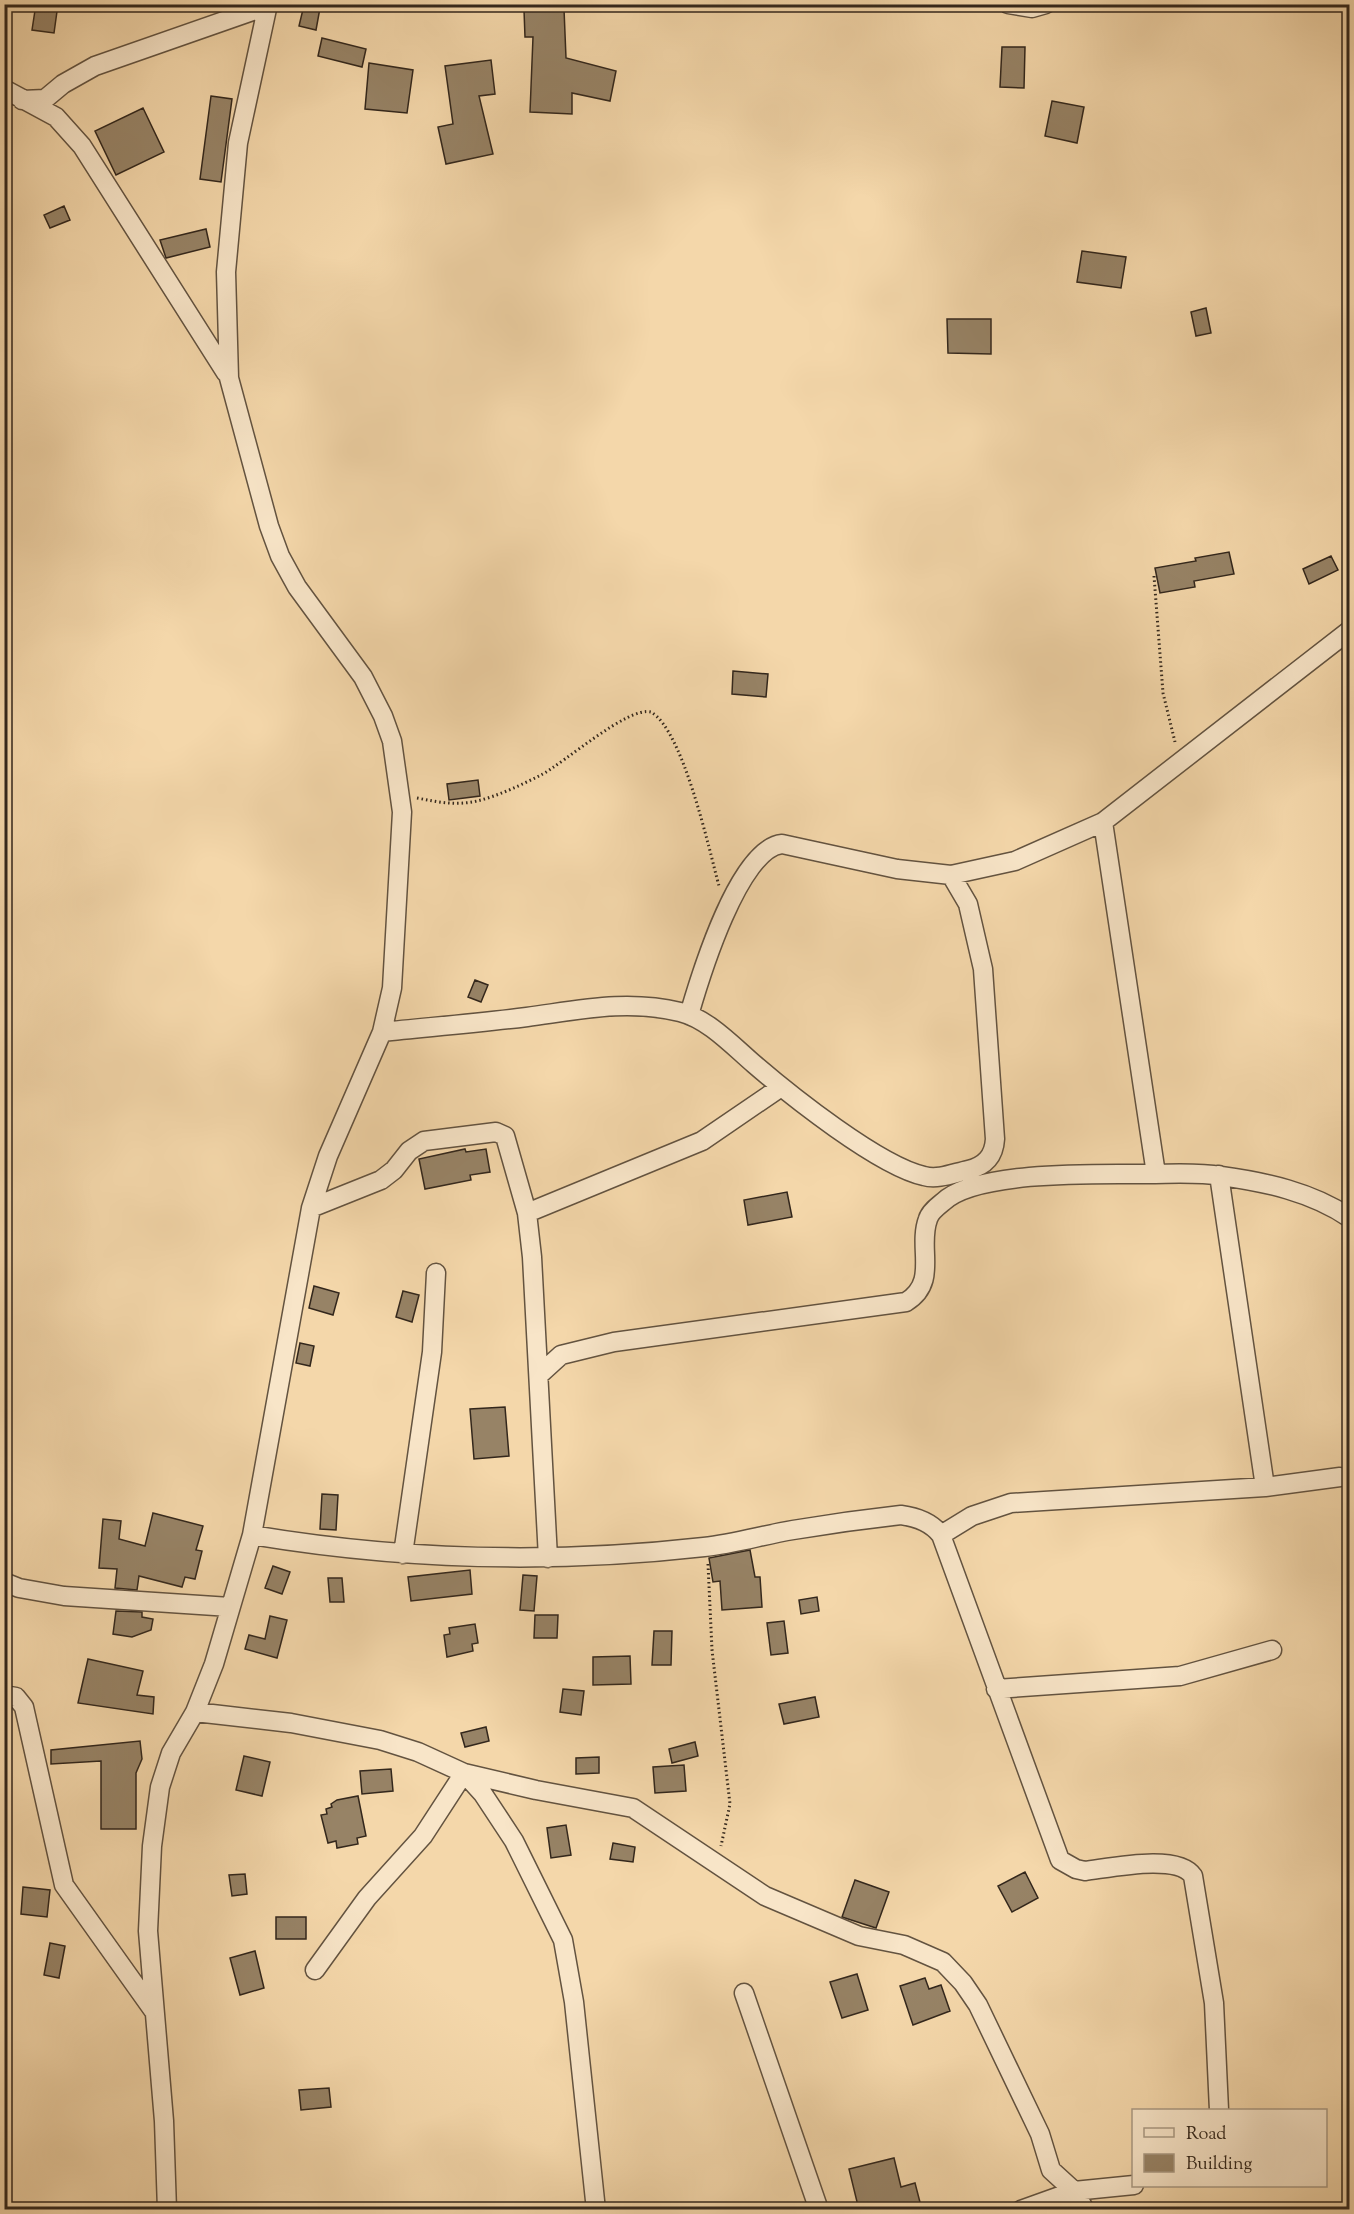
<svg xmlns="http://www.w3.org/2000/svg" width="1354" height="2214" font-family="'Sorts Mill Goudy',serif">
<rect width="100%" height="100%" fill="#f4d7aa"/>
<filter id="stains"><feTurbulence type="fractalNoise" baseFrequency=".00333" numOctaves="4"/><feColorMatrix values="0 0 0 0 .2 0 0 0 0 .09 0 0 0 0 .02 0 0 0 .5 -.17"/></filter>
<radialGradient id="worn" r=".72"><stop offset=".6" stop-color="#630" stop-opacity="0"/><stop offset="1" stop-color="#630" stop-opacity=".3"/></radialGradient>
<path fill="#978366" stroke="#33271c" stroke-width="1.5" d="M36,4H58L54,33L32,30Z
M304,5L320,8L316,30L299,26Z
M564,9L566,58L616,71L610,101L572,93V114L530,112L533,37H525L524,10Z
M322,38L366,49L362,67L318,56Z
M1002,47H1025L1024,88L1000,87Z
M491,60L495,94L479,96L493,154L446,164L438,127L453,124L445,66Z
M369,63L413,70L407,113L365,109Z
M211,96L232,99L221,182L200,179Z
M1052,101L1084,107L1077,143L1045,136Z
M143,108L164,152L116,175L95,131Z
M64,206L70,220L50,228L44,215Z
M206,229L210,247L166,258L160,240Z
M1082,251L1126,257L1121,288L1077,282Z
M1206,308L1211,333L1196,336L1191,312Z
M947,319H991V354L948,353Z
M1229,552L1234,574L1194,581L1195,587L1160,593L1155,568L1196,561L1195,558Z
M1331,556L1338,570L1309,584L1303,569Z
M733,671L768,674L766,697L732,694Z
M478,780L480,796L449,800L447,784Z
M475,980L488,985L481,1002L468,997Z
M465,1149L466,1152L486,1149L490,1172L470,1175L471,1180L425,1189L419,1159Z
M787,1192L792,1217L748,1225L744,1200Z
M314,1286L339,1293L333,1315L309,1308Z
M403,1291L419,1295L412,1322L396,1317Z
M300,1343L314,1346L310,1366L296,1363Z
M505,1407L509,1456L474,1459L470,1409Z
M322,1494L338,1495L336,1530L320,1529Z
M153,1513L203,1526L196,1550L202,1551L195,1579L185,1577L182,1587L139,1576L137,1590L115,1588L117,1569L99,1568L103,1519L121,1521L119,1539L145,1546Z
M750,1550L755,1577H760L762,1607L722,1610L720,1581L713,1582L709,1558Z
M273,1566L290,1572L282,1594L265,1588Z
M470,1570L472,1594L411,1601L408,1577Z
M523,1575L537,1576L534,1611L520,1610Z
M328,1578H342L344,1602H330Z
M817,1597L819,1611L801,1614L799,1600Z
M116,1611L142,1612V1617L153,1619L151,1630L132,1637L113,1634Z
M535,1615H558L557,1638H534Z
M270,1616L287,1620L277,1658L245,1649L249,1635L265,1639Z
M784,1621L788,1653L771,1655L767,1623Z
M475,1624L478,1643L472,1644L473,1651L447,1657L444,1635L450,1634L449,1628Z
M654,1631H672L671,1665H652Z
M630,1656L631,1684L593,1685V1657Z
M88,1659L143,1671L137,1695L154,1697L153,1714L78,1703Z
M563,1689L584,1691L581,1715L560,1712Z
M815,1697L819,1717L784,1724L779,1704Z
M486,1727L489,1741L465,1747L461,1733Z
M140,1741L142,1759L136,1773V1829H101V1761L51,1764V1750Z
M695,1742L698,1756L672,1763L669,1749Z
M244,1756L270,1762L262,1796L236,1790Z
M599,1757V1773L576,1774V1758Z
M684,1765L686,1791L655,1793L653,1767Z
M391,1769L393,1791L362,1794L360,1771Z
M358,1796L366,1836L357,1838L358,1844L337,1848L336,1841L328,1843L321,1815L327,1814L326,1809L332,1807L331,1804L337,1800Z
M566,1825L571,1855L551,1858L547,1828Z
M613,1843L635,1847L633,1862L610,1859Z
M1025,1872L1038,1898L1012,1912L998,1886Z
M245,1874L247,1894L232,1896L229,1875Z
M855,1880L889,1892L876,1928L842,1917Z
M23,1887L50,1890L47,1917L21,1914Z
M276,1917H306V1939H276Z
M50,1943L65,1946L59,1978L44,1975Z
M255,1951L264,1988L240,1995L230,1958Z
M857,1974L868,2010L842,2018L830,1982Z
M925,1978L929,1989L941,1985L950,2011L913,2025L900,1986Z
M329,2088L331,2107L301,2110L299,2090Z
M894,2158L901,2187L915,2183L922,2210H859L849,2169Z"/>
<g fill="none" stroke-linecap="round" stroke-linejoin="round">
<g stroke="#635340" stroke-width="21">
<path id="minor" d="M1008,4L1032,8L1046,4
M4,89L56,117L82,146L226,373
M22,100L45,99L63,84L95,66L267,6
M1103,822L1156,1174
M689,1015C700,977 739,848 782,844L897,869L951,875L1015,861L1103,822L1350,630
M382,1032C430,1027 479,1023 527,1017C579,1010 627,999 680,1012C708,1019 732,1045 754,1064C790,1095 879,1166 924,1176C938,1180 954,1173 968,1170C985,1166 994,1156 995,1139L983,969L968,904L951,875
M1219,1175L1265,1487
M311,1208L381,1180L394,1170L409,1151L424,1141L496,1132L505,1136L527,1213L532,1257L548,1558
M527,1213L702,1141L781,1087
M539,1375L561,1355L614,1342L906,1302C939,1282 917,1248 928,1219C930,1212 938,1206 943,1202C976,1170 1102,1174 1148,1174C1171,1174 1197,1172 1221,1176C1265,1182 1312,1192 1350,1218
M252,1535C401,1560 553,1564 704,1547C734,1544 763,1535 793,1530C829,1524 865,1519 901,1515C916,1517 931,1522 941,1535L1060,1860L1076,1869L1085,1871C1110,1868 1178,1853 1193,1876L1214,2003L1219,2110
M941,1535L972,1516L1011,1503L1265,1487L1340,1477
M403,1554L432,1352L436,1273
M4,1582L19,1588L64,1596L230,1607
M996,1689L1180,1676L1272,1650
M4,1695L16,1697L24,1707L64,1885L153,2010
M195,1712L291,1723L380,1740L418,1752L464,1773L483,1794L514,1841L563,1940L574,2002L596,2210
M315,1970L367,1898L423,1836L464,1773L536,1790L633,1808L765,1896L859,1936L904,1945L943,1962L963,1983L978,2005L1040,2134L1051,2170L1074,2191L1085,2210
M744,1993L819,2210
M167,2210L164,2121L148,1931L152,1846L160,1787L171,1753L195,1712L214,1664L252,1535L311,1208L328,1156L382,1032L392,988L402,812L392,741L383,716L363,677L297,587L280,556L269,526L229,378L226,272L238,143L268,4
M1021,2210L1074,2191L1134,2185"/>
</g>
<path stroke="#33271c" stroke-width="3" stroke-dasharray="1.5 3" stroke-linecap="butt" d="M1154,576L1163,693L1175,742
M417,798C438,802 456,806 477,801C498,796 521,785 541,775C564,763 628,706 651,712C683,730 709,849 719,886
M1345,1196L1350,1181
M708,1564L712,1650L730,1804L721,1846"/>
<use href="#minor" stroke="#f8e5c8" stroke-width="18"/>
</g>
<rect width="1354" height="2214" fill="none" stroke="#f4d7aa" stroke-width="24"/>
<rect x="6" y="6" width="1342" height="2202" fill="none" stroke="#33271c" stroke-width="3"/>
<rect x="12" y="12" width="1330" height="2190" fill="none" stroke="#33271c" stroke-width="1.5"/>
<rect x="1132" y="2109" width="195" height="78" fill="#f8e5c8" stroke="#a99983" stroke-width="1.5"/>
<rect x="1144" y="2128" width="30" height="9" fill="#f8e5c8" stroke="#a99983" stroke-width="1.5"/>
<text x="1186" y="2139" font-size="18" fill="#33271c">Road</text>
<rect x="1144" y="2154" width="30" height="18" fill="#978366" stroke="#a99983" stroke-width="1.5"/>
<text x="1186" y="2169" font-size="18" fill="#33271c">Building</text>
<rect width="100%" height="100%" filter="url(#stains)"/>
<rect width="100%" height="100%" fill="url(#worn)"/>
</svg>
